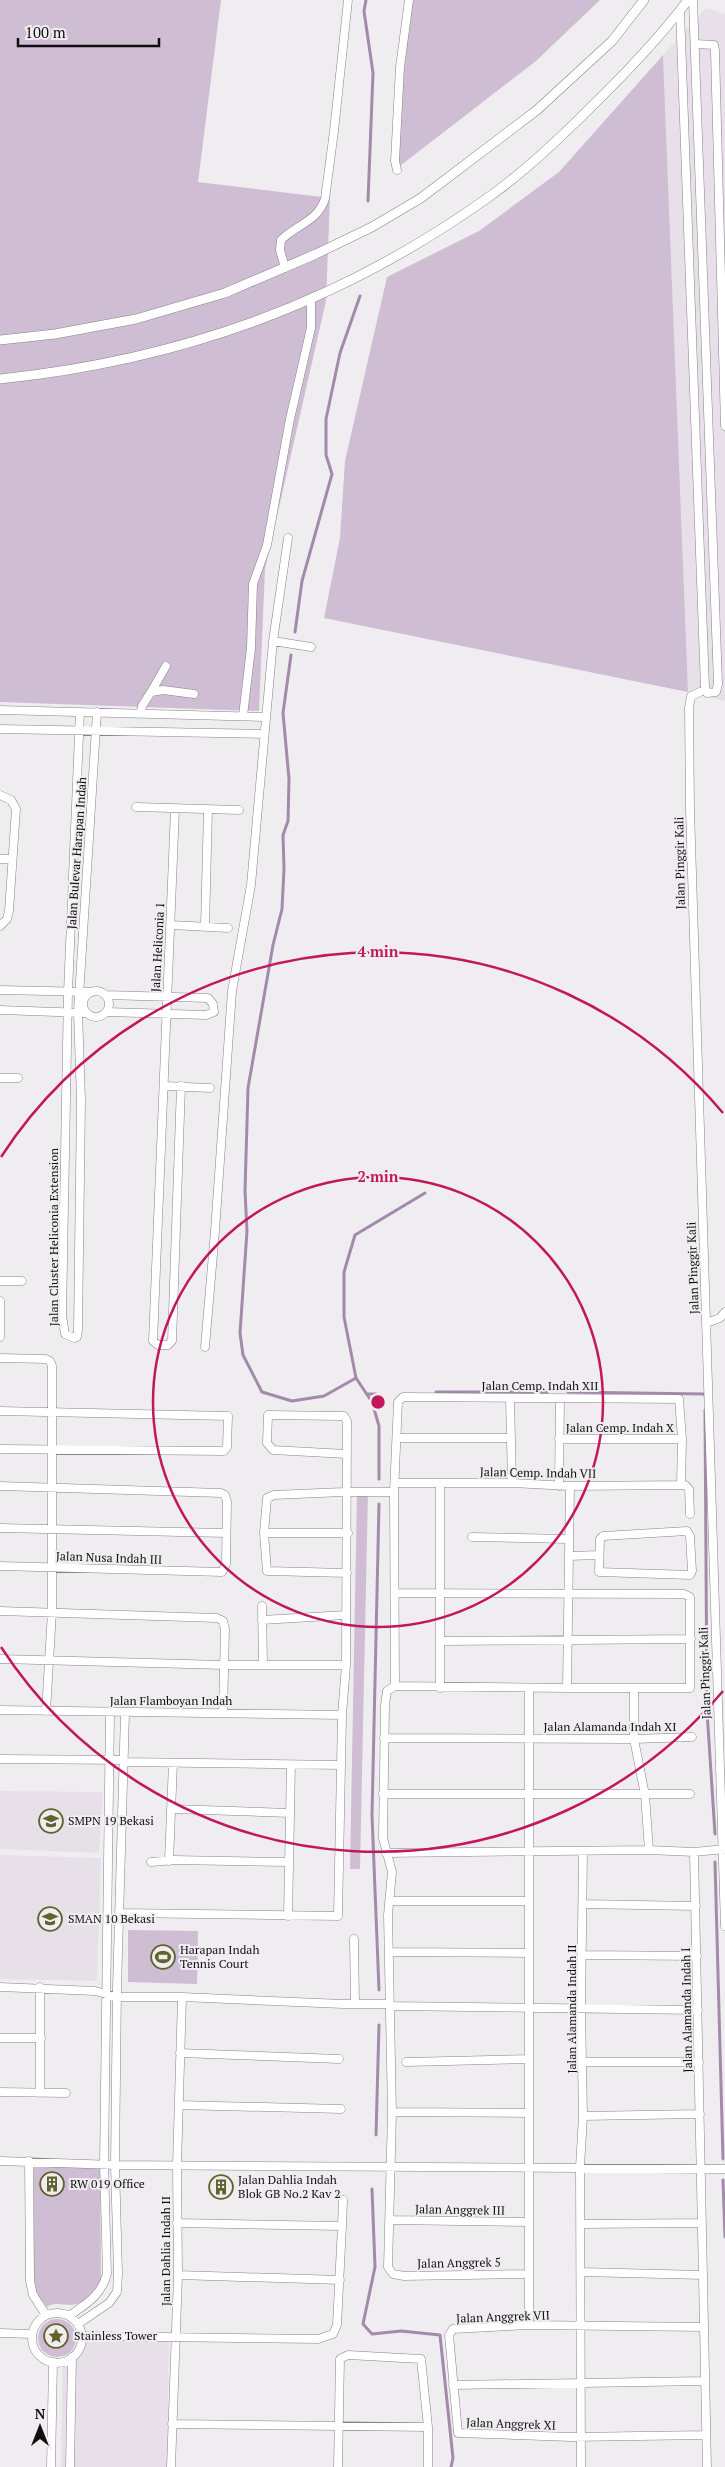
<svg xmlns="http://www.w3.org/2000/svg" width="725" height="2467" font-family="'PT Serif',serif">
<rect width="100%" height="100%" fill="#f0edf1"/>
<path fill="#e7e0e9" d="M706,8L725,14V701L688,692L663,55Z
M0,1791L103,1792L99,1853L0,1849Z
M0,1855L101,1858L97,1981L0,1979Z
M63,2334L169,2341L167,2467H61Z"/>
<path fill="#cfbdd4" d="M0,0H221L198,182L330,198L326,301L265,569L259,711L0,702Z
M410,0H600L536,61L396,169Z
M663,55L688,692L324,618L340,538L345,461L387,277L479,231L559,172Z
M357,1491H368L360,1869H350Z
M128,1930L198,1931L197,1984L128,1982Z
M34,2165L100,2166L101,2281C97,2291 83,2305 71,2305C62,2305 54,2302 47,2307L38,2295L33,2281Z
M38 2338a19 19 0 1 1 38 0a19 19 0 1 1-38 0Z"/>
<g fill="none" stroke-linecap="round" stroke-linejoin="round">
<path stroke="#a48aaa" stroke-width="3" d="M366,0L364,11L373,73L368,201
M295,632L302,581L332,474L326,455V419L340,353L360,296
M291,655L283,713L289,779L288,821L283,835L284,869L282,909L273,945L248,1088L245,1191L247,1231L240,1333L243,1355L262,1392L292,1401L324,1396L356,1378
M436,1392H547
M568,1392L705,1394V1396
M367,1394H376
M705,1410L707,1711L715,1834
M379,1479V1426L372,1402L356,1378L344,1317V1272L355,1235L425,1193
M379,1504L372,1815L379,1990
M715,1862L723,2159
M376,2135L379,2025
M723,2180L725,2237
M372,2189L375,2267L363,2324L372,2334L401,2331L440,2335L453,2458L451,2467"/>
<g stroke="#858386" stroke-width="9">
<path id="minor" d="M680,11L705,688L707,693L716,692L718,684L693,0
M695,44L714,45L715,51L725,426
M397,170L395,161L400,67L409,0
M285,268L280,250L281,240C297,224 317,222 325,199L334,131L348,0
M273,641L311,647
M151,692L166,666
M700,692L691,696L689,708L690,810L725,1926
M0,710L265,717
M80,712L68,992L62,1315L65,1334L74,1338L77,1337L78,1330L81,1100L78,1012L97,712
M141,713L142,706L151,692L163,690L194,694
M243,716L251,648L253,584L267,545L290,419L311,328V300
M0,729L264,734
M0,795L11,800L16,809L9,911L7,919L0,926
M136,807L239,810
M175,809L153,1341L158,1345H168L172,1341L181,1086
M0,859H11
M171,925L228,928
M205,926L208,810
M0,990L92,992
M83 1004a13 13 0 1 1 26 0a13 13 0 1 1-26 0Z
M106,995L208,998L213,1004L214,1012L206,1015L107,1012
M0,1010L85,1013
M0,1078H18
M164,1086L210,1088
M0,1281H22
M0,1301V1337
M706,1323L720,1318L725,1312
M205,1347L215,1231L232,991L251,885L273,641L288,538
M0,1358L46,1359L50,1361L52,1366V1612L46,1711
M510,1398L512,1483
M0,1411L228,1416L227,1447L224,1451L0,1449
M397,1438H511
M559,1439H682
M395,1483H512L570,1486L685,1485L689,1489L690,1514
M0,1486L221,1493L225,1495L227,1502L226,1564L222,1572L0,1566
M559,1486L560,1398
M0,1528L226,1533
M687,1531L690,1536L692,1571L690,1575L599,1572L600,1539L603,1536Z
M264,1533H348
M472,1537L569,1539
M569,1556L599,1555
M347,1573L267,1571L264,1533L267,1498L274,1495L343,1492H394
M395,1593L684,1594L690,1597V1688H567
M262,1606L263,1665
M0,1611L217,1618L223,1621L225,1629L223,1713
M262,1620L346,1615
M441,1641L691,1639
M0,1659L224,1665H346
M395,1686L567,1688L570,1486
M440,1688V1483
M529,1688V2325
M634,1689V1739L645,1795L649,1850
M0,1710L342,1715
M384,1738L634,1739L692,1737
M0,1759L124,1760
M124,1762L341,1765
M383,1794H690
M172,1809L290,1813
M694,1852L707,2467
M386,1853L649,1850L694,1852L725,1849
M169,1861L173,1763
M151,1862L174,1860L289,1862
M390,1901H529
M583,1904L696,1906
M120,1913L338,1916L342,1715L346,1665L347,1421L344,1416H341L268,1415L267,1443L273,1450L346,1454
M288,1916L291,1765
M354,1939L355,2004
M390,1952L529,1953
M583,1955L697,1956
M0,1987L95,1991L117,1997H182L343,2004H390
M390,2006L698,2010
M0,2038H41
M180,2053L339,2059
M406,2062L529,2059
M583,2062H699
M0,2092L66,2093
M40,2093V1987
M179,2105L341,2109
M392,2112L529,2113
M583,2116L700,2114
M0,2161L115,2165L725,2169
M29,2161L30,2281L33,2295L46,2315
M390,2220L529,2222
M581,2224L702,2223
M342,2226L343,2200
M581,2272L703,2275
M529,2274L404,2276L393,2274L388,2267L392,2112L388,1915L392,1872L383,1838L385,1705L387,1691L395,1686L394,1492L398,1402L403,1397L679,1399L682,1439L681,1485
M178,2275L340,2280
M32 2338a25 25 0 1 1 50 0a25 25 0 1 1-50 0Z
M69,2316C86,2304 101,2296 107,2274L104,2164L110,1712
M78,2324L109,2303L117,2292L118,2273L115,2165L117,1988L125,1713
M704,2327L529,2325L453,2329L449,2335L458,2433L571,2437L706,2435
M0,2333L32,2334
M82,2336L318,2339L333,2334L337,2325L342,2226L177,2223
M453,2385L705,2381
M172,2424L428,2427
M51,2467L53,2362
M70,2467L72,2357
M171,2467L178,2275L177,2165L182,1997
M338,2467L340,2359L348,2355L421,2359L428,2427V2467
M581,2467L580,2167L583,2116L581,2010L583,1851"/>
</g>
<g stroke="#858386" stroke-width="10">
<path id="tertiary" d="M0,340L55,334L136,319L225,293L316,254L372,227L421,198L537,110L612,41L644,0
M0,379C180,360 338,304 486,199C522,174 556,142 587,111C623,76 658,40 688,0"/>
</g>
<use href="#minor" stroke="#fff" stroke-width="8"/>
<use href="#tertiary" stroke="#fff" stroke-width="9"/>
</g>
<g fill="none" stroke="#c2185b" stroke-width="2.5">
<circle cx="378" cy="1402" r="225"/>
<path d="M723 1691A450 450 0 0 1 1 1647M1 1157A450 450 0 0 1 723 1113"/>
</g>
<defs>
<g id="school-ring" transform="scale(1.25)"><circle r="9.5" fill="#f0edf1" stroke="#62622f" stroke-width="1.5"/><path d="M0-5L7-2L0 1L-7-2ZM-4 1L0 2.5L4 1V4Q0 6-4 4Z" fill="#62622f"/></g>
<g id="stadium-ring" transform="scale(1.25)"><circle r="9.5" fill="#f0edf1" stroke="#62622f" stroke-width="1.5"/><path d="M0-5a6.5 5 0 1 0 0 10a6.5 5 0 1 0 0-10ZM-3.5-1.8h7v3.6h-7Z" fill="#62622f"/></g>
<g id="building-ring" transform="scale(1.25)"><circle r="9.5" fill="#f0edf1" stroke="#62622f" stroke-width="1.5"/><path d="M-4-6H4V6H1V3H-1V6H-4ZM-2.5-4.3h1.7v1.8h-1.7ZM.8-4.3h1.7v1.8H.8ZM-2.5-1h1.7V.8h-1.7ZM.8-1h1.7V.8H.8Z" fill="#62622f"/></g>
<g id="sight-ring" transform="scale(1.25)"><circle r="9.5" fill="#f0edf1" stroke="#62622f" stroke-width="1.5"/><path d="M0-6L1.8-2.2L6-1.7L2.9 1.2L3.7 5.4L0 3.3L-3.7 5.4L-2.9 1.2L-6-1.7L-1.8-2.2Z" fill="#62622f"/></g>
</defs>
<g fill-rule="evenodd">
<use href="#school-ring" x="51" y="1821"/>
<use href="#school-ring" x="50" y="1919"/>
<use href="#stadium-ring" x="163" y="1957"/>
<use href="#building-ring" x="52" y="2184"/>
<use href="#building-ring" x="221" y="2187"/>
<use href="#sight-ring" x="56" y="2336"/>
</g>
<g text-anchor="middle" stroke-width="4" stroke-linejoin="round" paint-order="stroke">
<g font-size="12" fill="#100f10" stroke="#f0edf1">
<text transform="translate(77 853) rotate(-86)" y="4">Jalan Bulevar Harapan Indah</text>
<text transform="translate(680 863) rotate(-91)" y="4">Jalan Pinggir Kali</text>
<text transform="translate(158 947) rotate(-87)" y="4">Jalan Heliconia 1</text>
<text transform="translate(54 1237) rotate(-90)" y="4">Jalan Cluster Heliconia Extension</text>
<text transform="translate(693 1268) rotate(-92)" y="4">Jalan Pinggir Kali</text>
<text x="540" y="1390">Jalan Cemp. Indah XII</text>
<text x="620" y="1432">Jalan Cemp. Indah X</text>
<text transform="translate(538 1473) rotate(1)" y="4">Jalan Cemp. Indah VII</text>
<text transform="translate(109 1558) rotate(2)" y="4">Jalan Nusa Indah III</text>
<text transform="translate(705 1673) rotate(-92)" y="4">Jalan Pinggir Kali</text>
<text x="171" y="1705">Jalan Flamboyan Indah</text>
<text x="610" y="1731">Jalan Alamanda Indah XI</text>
<text transform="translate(572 2009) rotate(-90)" y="4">Jalan Alamanda Indah II</text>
<text transform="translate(687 2010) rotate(-91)" y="4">Jalan Alamanda Indah I</text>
<text transform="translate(460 2210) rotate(1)" y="4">Jalan Anggrek III</text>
<text transform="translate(166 2251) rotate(-90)" y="4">Jalan Dahlia Indah II</text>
<text transform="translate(459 2263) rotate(-1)" y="4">Jalan Anggrek 5</text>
<text transform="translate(503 2317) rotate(-2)" y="4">Jalan Anggrek VII</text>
<text transform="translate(511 2424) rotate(2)" y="4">Jalan Anggrek XI</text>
</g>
<g font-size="12" fill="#100f10" stroke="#f0edf1" text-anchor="start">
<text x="68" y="1825">SMPN 19 Bekasi</text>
<text x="68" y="1923">SMAN 10 Bekasi</text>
<text x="180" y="1954">Harapan Indah<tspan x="180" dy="14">Tennis Court</tspan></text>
<text x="238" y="2184">Jalan Dahlia Indah<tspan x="238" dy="14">Blok GB No.2 Kav 2</tspan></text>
<text x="70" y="2188">RW 019 Office</text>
<text x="74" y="2340">Stainless Tower</text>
</g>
</g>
<circle cx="378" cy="1402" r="8" fill="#c2185b" stroke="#f0edf1" stroke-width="2.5"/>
<g font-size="15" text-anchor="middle" font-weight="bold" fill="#c2185b" stroke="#f0edf1" stroke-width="4" stroke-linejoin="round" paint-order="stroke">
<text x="378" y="957">4 min</text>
<text x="378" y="1182">2 min</text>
</g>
<g transform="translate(40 2427)" stroke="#f0edf1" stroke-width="4" paint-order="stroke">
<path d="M0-4L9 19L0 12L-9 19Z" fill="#100f10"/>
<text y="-8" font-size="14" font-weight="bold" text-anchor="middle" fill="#100f10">N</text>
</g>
<path d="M18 38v8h141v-8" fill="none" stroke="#100f10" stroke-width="2.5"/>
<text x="25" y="38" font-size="15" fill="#100f10" stroke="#f0edf1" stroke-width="4" paint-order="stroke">100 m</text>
</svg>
